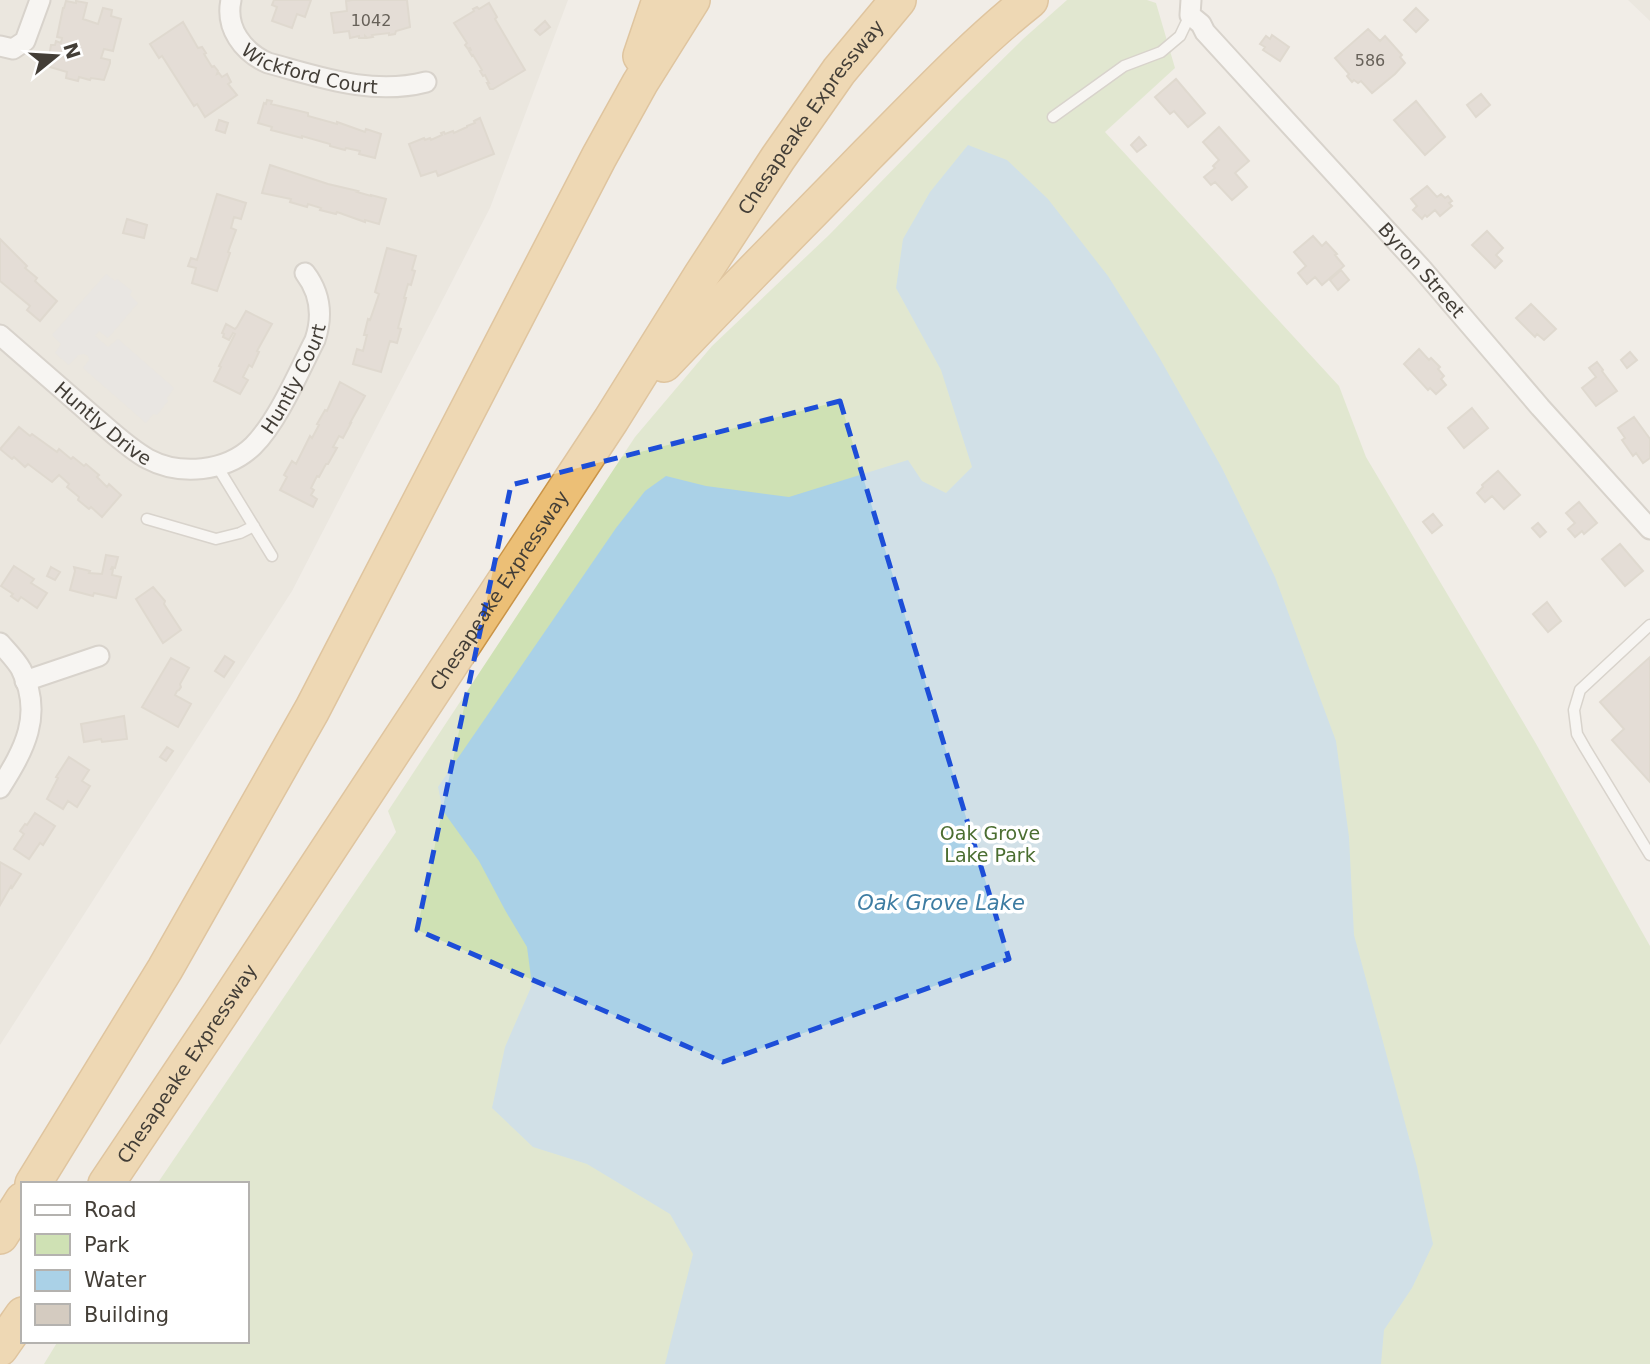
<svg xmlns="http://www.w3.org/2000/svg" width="1650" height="1364" font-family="'DejaVu Sans',sans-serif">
<rect width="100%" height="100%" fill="#f1ede7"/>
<path fill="#e4dfd5" d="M0,0H568L490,208L292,591L0,1045Z
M1628,0H1650V21Z"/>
<path fill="#cfe1b4" d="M1067,0H1147L1156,3L1175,68L1105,132L1339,386L1366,457L1535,742L1650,946V1364H44L58,1341H247V1184H157L396,832L388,811L635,437L712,346L829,235L960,101L1023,39Z"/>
<path fill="#e0dedb" d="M106,274L115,281L117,279L132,291L130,295L138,303L108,338L99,331L95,336L108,347L118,339L174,388L167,398L168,401L157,415L153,414L146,423L83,368L89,360L88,356L84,354L78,355L69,365L55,353L61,344L52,335Z"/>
<path fill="#aad1e7" d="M968,145L1007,160L1048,199L1108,276L1159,357L1222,468L1275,577L1336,741L1349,837L1354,935L1417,1167L1433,1244L1412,1288L1384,1330L1381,1364H665L693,1254L670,1214L587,1164L533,1147L492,1108L505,1047L532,985L527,947L505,910L479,861L443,811L438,787L616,528L645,491L666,476L706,486L789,497L908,460L922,481L946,493L972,467L941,370L896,288L903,239L930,192Z"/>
<path fill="#d4cbc0" stroke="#cbc0b2" stroke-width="2" d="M274,0H311L305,17L297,14L292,28L272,21L277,7L272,5Z
M352,0H407L410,27L396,31L395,34L389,35V33L372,35L373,37L367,38L365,36V38H359V36L350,38L349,31L334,33L331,13L347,11L346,1Z
M66,1L76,3V1L87,3L83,19L98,24L103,8L112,10L111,16L121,19L113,51L104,49L101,58L110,60V63L104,80L91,78L90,80L79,77L78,81L66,78L67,72L50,67L52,59L49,57L51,45H55L56,41L61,43L62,38L57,37L63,8H64Z
M489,3L497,17L495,19L525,70L493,89H490L487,83H489L485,75L483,76L480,71L482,70L473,55L472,56L469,51L471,50L470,48L468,49L465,45L467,43L454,23L474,11L473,9L477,7L479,9Z
M1416,8L1428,20L1416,32L1404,20Z
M545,21L550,27L540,35L535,30Z
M183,22L198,48L202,47L206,53L204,54L212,67L214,66L218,71L217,74L219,73L222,77L227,74L231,82L228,84L237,95L205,117L197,104L194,106L162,56L159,58L150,44Z
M1368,29L1380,41L1385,36L1402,55L1400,57L1405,63L1395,74L1372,93L1361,81L1358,83L1354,80L1352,82L1347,76L1349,74L1335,58Z
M1272,35L1289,47L1280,61L1263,50L1265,47L1260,44L1266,36L1270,39Z
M1176,79L1205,113L1188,127L1174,111L1170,114L1155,97Z
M1481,94L1490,105L1476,117L1467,105Z
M267,100L272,101L271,104L308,113V116L337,124V122L365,132L366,129L381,134L375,158L359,154L360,151L346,148L345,150L330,146V144L302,136V138L271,130L272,127L258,123L264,103L266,104Z
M1416,101L1445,137L1425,155L1394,120Z
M480,118L494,154L438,176L436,171L421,176L409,144L424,138L425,140L430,138L431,140L442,135L441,133L444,132L445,134L453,131L454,133L467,127V126L475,123L474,121Z
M219,120L228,123L225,133L216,130Z
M1219,127L1249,161L1235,173L1247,187L1232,200L1215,182L1211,185L1204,177L1215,168L1213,166L1219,160L1203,142Z
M1139,137L1146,145L1137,152L1131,145Z
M270,165L328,184L358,191L357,192L371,196V195L386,199L379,224L365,220V222L337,212L336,214L320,210L321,208L308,204L307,207L290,202L291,199L262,193Z
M1427,186L1437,197L1441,194L1445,198L1448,196L1452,201L1449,203L1452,206L1440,216L1435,210L1427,217L1425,215L1422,219L1413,210L1417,206L1411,199Z
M217,194L246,203L241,219L234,217L231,228L236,230L228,252L230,253L217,291L192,283L196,268L188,266L191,258L197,260Z
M127,219L147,225L144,238L123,233Z
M1487,231L1503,248L1496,255L1502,261L1495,268L1472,245Z
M1313,236L1322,246L1326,242L1337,254L1335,255L1344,266L1322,285L1315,277L1307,284L1298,273L1306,266L1294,252Z
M0,239L27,266L25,268L37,278L35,281L57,301L40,321L27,310L30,306L0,281Z
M387,248L416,256L412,270L415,271L411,285L408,284L404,298H406L398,328L401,329L397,343L390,341L381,372L353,364L357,349L363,351L367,335H364L368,319L370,320L379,294L375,292Z
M1341,270L1349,280L1338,290L1330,280Z
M1531,304L1556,329L1544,340L1537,334L1535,337L1516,318Z
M246,311L272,324L257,351L259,352L252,367L249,365L243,377L248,380L240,394L214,381L221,367L219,366L235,334L233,333L229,340L223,337L224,334L222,333L226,324L235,329L237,327Z
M1419,349L1429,360L1431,358L1440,367L1438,369L1444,376L1441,379L1446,385L1436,394L1430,388L1428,390L1404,364Z
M1630,352L1637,360L1627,368L1621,360Z
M1597,362L1603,370L1602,371L1617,391L1596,406L1582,388L1596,377L1589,368Z
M340,382L365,396L350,423H351L343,438L339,436L333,447L337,448L328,464H326L319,477L317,476L311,488L314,490L311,495L317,499L313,507L280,490L287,477L284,475L292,461L296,464L310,436L312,438L319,425L317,424L325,410L327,411Z
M1472,408L1488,428L1464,448L1448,428Z
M1634,417L1650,439V458L1643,463L1636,453L1633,456L1622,440L1625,438L1618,428Z
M19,427L30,436L32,434L57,452L59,449L71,459L73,457L84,466L86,464L99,475L97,477L107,487L109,484L121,495L102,517L91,507L89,509L78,500L79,497L67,487L69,484L59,475L52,482L28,464L25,467L14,457L12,459L0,449Z
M1498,471L1520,495L1504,509L1492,496L1485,502L1477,493L1483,487L1482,485Z
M1579,502L1597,523L1584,534L1582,531L1575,537L1568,529L1575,523L1566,513Z
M1433,514L1442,525L1432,533L1423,522Z
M1538,523L1546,532L1540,537L1532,528Z
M1620,544L1643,571L1625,586L1602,559Z
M106,555L118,557L115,568L112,567L111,569H113L112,575L121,577L116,598L94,593L93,596L70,590L75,571L74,567L90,571L89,573L102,574Z
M14,566L34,579L31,583L47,593L37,608L21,597L18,601L11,596L13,594L1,586Z
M51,567L60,572L55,580L47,576Z
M153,587L165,601L164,604L181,630L163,643L136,599Z
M1547,602L1561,621L1548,632L1533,614Z
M225,656L234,662L224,677L215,671Z
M1650,657V782L1612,740L1624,729L1600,702Z
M171,658L189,668L180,684L181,687L179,690L177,691L175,695L191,704L178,727L142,707Z
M124,716L127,739L102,742L101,739L84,742L81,724Z
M167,747L173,751L166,761L160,757Z
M69,757L89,770L82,781L90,786L77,807L68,801L63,809L47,799L58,778L56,777Z
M35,813L55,826L43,845L40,843L29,859L14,849L24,834L20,831L25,824L27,825Z
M0,862L21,874L12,888L11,886L0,905Z"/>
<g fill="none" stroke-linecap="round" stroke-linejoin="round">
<g stroke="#bbb4aa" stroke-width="13">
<path id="lane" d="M1053,117L1124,66L1161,52L1180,36L1190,15
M217,466L272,556
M147,519L216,539L240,533L254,526
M1650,625L1580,690L1574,710L1577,734L1585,748L1650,855"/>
</g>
<g stroke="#bbb4aa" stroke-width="23">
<g id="street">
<path id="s1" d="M231,0C225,28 243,52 268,63C320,77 372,96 426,82"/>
<path id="s2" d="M1191,0L1190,15L1201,24L1205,32L1422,269L1540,407L1650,529"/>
<path d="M0,46L13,49L25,41L40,0"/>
<path id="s3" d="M0,335C31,362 62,389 93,416C111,431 128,448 148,459C180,476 226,472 253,446C278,421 298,373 315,340C323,316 321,294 305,273"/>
<path d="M0,643C7,651 16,660 21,669C44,715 24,750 0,788"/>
<path d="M25,681L99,656"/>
</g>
</g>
<g stroke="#ca9448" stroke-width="38">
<g id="highway">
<path d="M641,56L660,0"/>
<path d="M664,364C731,293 800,224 868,154C920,102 972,46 1030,0"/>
<path d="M33,1184L165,969L312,710L599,157L640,83L692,0"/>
<path id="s4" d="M106,1184L220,1014L611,420L701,276L778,158L839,71L898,0"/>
<path d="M0,1236L23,1200"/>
<path d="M0,1348L23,1315"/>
</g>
</g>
<use href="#lane" stroke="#fff" stroke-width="10"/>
<use href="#street" stroke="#fff" stroke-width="19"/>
<use href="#highway" stroke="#ecbf76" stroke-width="35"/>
</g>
<path d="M0 0H1650V1364H0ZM840,401L1009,959L723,1062L417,930L511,485Z" fill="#f1ede7" fill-opacity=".55" fill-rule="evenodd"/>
<path fill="none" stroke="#1d4ed8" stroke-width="5" stroke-dasharray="14 9" stroke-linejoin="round" d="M840,401L1009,959L723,1062L417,930L511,485Z"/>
<g text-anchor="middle" stroke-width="7" stroke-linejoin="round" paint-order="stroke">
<g font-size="16" fill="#676159">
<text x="371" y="26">1042</text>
<text x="1370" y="66">586</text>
</g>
<g font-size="19" fill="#433e37" stroke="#fff">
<text dy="7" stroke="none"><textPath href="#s1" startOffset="121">Wickford Court</textPath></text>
<text dy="7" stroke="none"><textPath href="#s4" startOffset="1279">Chesapeake Expressway</textPath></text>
<text dy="7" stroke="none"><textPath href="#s2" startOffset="360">Byron Street</textPath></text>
<text dy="7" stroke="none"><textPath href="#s3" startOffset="385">Huntly Court</textPath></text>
<text dy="7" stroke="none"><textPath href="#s3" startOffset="136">Huntly Drive</textPath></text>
<text dy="7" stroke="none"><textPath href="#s4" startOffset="712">Chesapeake Expressway</textPath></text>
<text dy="7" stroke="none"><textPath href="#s4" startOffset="145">Chesapeake Expressway</textPath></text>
</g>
<g font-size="19" fill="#4b6e31" stroke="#fff">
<text x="990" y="840">Oak Grove<tspan x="990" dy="22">Lake Park</tspan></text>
</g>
<g font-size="21" font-style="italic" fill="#3d7ca2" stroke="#fff">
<text x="941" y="910">Oak Grove Lake</text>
</g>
</g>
<rect x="21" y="1182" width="228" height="161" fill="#ffffff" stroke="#b4b2af" stroke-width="2"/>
<rect x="35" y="1205" width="35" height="10" fill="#ffffff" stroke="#b4b2af" stroke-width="2"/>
<text x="84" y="1217" font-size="21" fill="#433e37">Road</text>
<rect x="35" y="1234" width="35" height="21" fill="#cfe1b4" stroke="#b4b2af" stroke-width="2"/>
<text x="84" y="1252" font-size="21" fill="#433e37">Park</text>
<rect x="35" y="1270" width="35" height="21" fill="#aad1e7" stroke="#b4b2af" stroke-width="2"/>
<text x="84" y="1287" font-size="21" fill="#433e37">Water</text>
<rect x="35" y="1304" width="35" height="21" fill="#d4cbc0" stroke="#b4b2af" stroke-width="2"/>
<text x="84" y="1322" font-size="21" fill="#433e37">Building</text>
<g transform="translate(56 56) rotate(72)" stroke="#ffffff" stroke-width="5" paint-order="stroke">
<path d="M0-5L12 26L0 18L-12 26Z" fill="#433e37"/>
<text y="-10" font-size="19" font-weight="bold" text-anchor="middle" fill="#433e37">N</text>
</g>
</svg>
